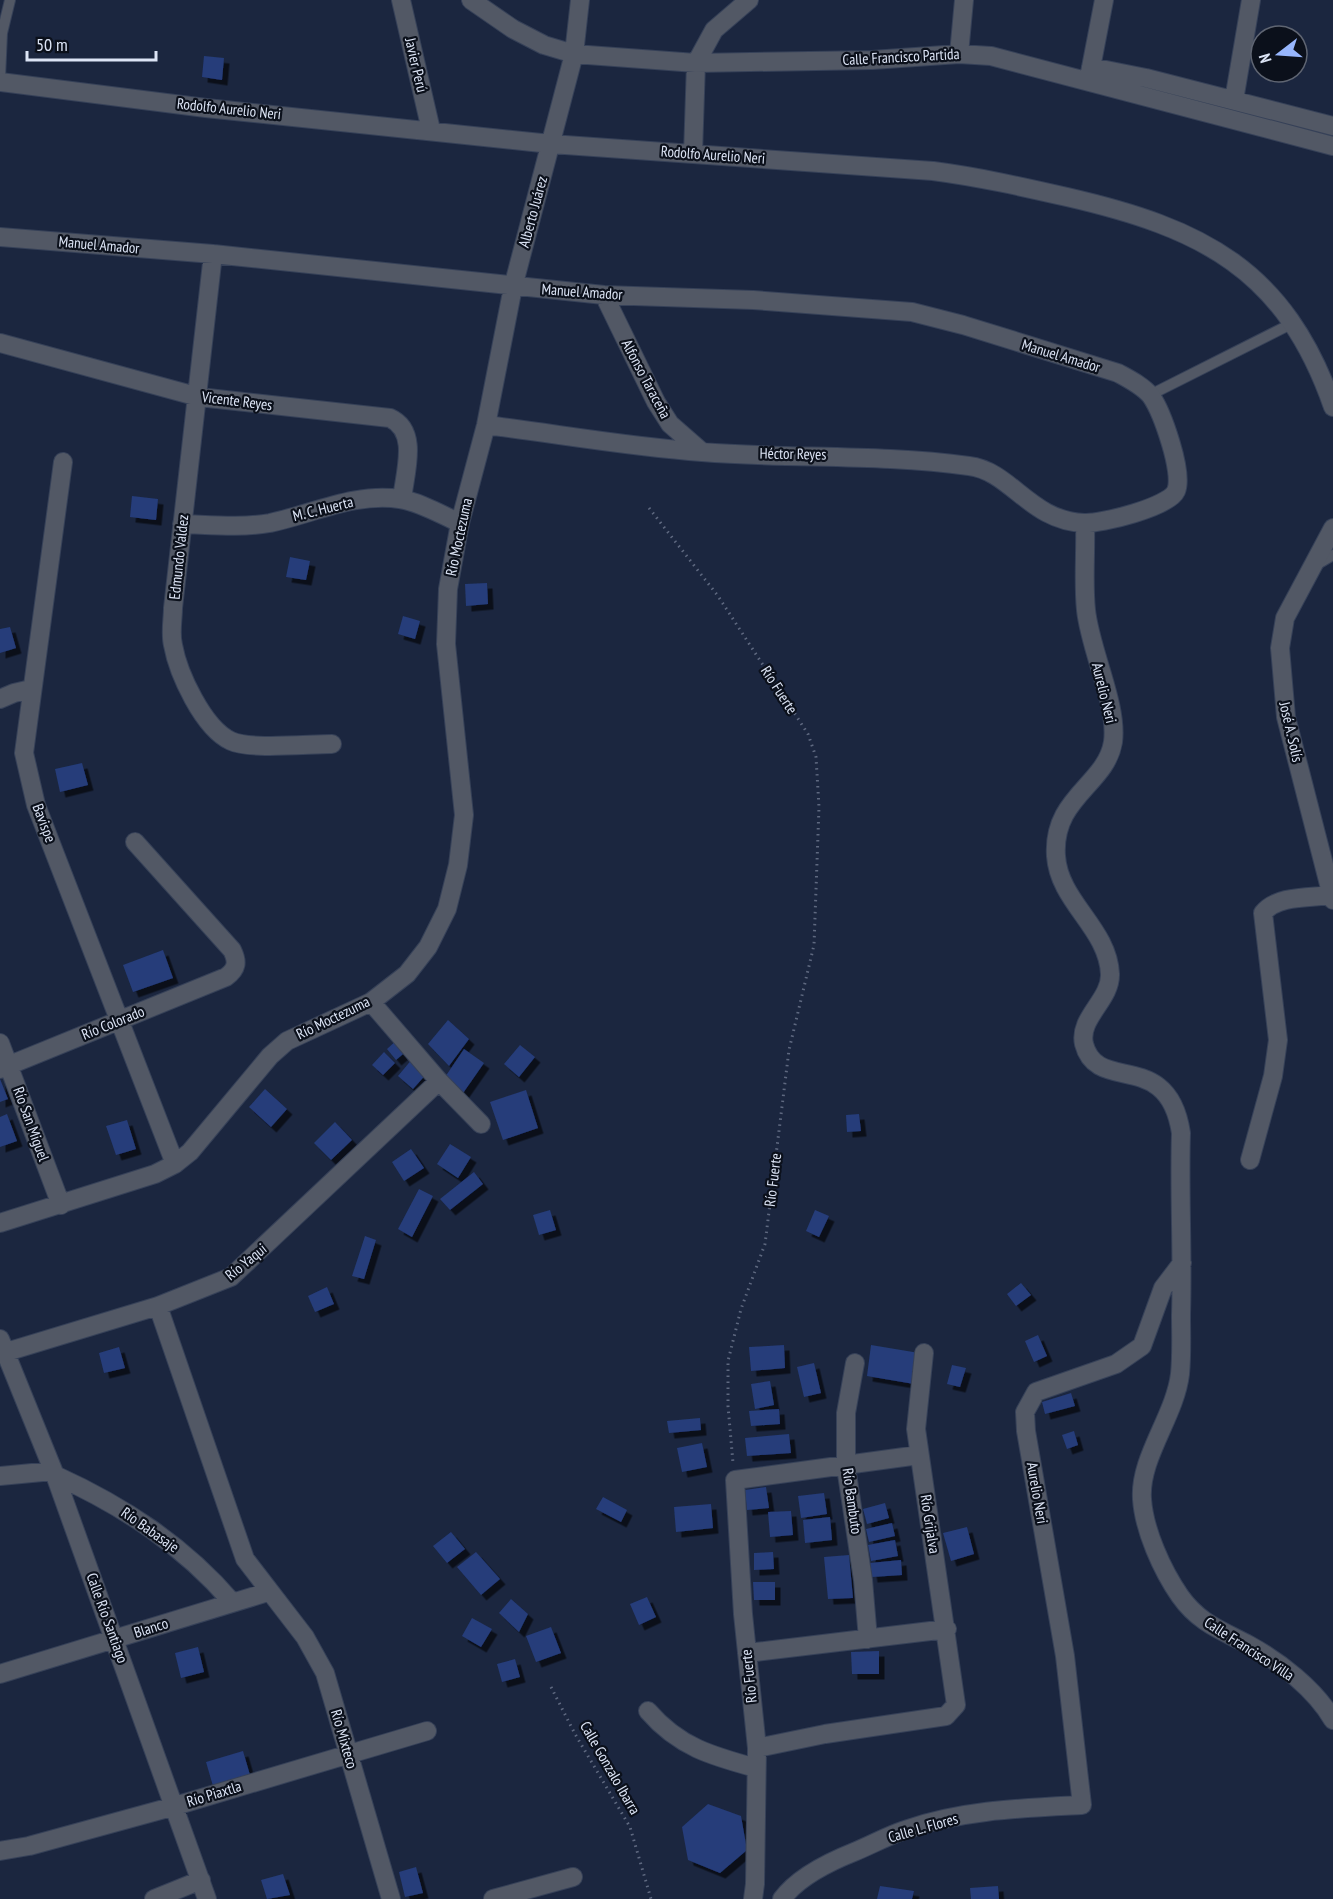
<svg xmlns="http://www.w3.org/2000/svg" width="1333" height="1899" font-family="'PT Sans Narrow',sans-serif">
<defs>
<filter id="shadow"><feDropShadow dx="5.5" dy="5.5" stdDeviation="0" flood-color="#0009"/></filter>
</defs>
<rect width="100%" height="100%" fill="#1b263f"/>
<path fill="#253c7a" filter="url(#shadow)" d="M204,56L224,58L222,80L202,77Z
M132,496L158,499L156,520L130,517Z
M290,557L310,561L306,580L286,577Z
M487,583L488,604L466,606L465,584Z
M403,616L420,621L415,639L398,634Z
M10,627L16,648L0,653V629Z
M82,763L88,785L60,792L55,769Z
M163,950L173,978L133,992L123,965Z
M448,1020L469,1039L449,1066L428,1044Z
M399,1038L409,1049L396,1060L387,1049Z
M520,1045L535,1057L519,1077L504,1064Z
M464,1049L484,1063L461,1096L441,1083Z
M384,1052L395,1063L383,1075L372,1065Z
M413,1058L429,1071L413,1089L398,1076Z
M0,1079L8,1099L0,1102Z
M265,1089L287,1109L271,1127L249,1107Z
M526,1090L538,1128L503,1140L490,1102Z
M7,1114L17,1141L0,1147V1117Z
M859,1114L861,1131L847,1132L846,1115Z
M127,1120L136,1149L116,1155L106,1126Z
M335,1122L352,1140L331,1160L314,1143Z
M450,1144L471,1157L458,1178L437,1164Z
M411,1149L424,1168L404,1181L392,1162Z
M474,1172L483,1184L450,1210L440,1199Z
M419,1189L433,1196L412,1237L398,1229Z
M550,1210L556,1230L539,1235L533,1215Z
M815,1210L829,1216L819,1237L806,1231Z
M365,1236L376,1240L364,1279L352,1276Z
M1021,1283L1031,1295L1016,1306L1007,1294Z
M327,1287L334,1304L315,1312L308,1296Z
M1038,1335L1047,1356L1034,1362L1025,1341Z
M784,1345L785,1368L751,1371L749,1347Z
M871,1345L919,1353L914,1384L867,1376Z
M119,1347L125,1368L104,1373L99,1353Z
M814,1363L821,1393L804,1397L797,1367Z
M952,1365L966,1368L960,1387L947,1384Z
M770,1381L774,1405L755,1409L751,1384Z
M1071,1393L1075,1406L1045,1414L1042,1402Z
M779,1409L780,1424L751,1426L749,1411Z
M700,1418L701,1430L669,1433L667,1421Z
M1074,1431L1078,1445L1067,1449L1062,1435Z
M789,1434L791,1453L747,1456L745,1438Z
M702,1443L707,1467L682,1472L677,1448Z
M766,1487L769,1508L747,1510L745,1490Z
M824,1493L827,1514L801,1518L798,1496Z
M603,1497L627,1510L621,1522L596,1509Z
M885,1503L889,1518L867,1524L863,1509Z
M711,1504L713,1528L676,1532L674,1507Z
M791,1511L793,1535L770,1537L768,1512Z
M830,1517L832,1540L805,1543L803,1520Z
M892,1523L895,1536L869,1542L866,1529Z
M967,1527L974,1554L951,1561L943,1533Z
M451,1532L465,1549L447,1563L433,1546Z
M895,1540L898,1556L871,1561L868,1545Z
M476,1552L500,1579L481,1595L457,1567Z
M773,1552L774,1569L754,1570V1553Z
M849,1555L853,1598L828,1599L824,1557Z
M901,1560L902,1575L872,1577L870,1563Z
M753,1582H775V1600H754Z
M647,1597L656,1617L639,1625L630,1604Z
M511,1599L528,1614L519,1632L499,1613Z
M472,1618L492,1629L481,1647L462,1636Z
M551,1627L561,1653L536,1662L526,1636Z
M198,1647L204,1672L181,1678L175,1653Z
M879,1651V1674H852L851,1652Z
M515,1659L520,1677L502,1682L497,1664Z
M243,1751L250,1775L213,1786L206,1762Z
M708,1804L741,1816L747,1850L720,1873L688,1860L682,1827Z
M416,1867L423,1893L405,1897L399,1872Z
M283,1874L290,1895L267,1899L261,1880Z
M880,1886L914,1891L912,1899H877Z
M998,1886L999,1899H971L970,1888Z"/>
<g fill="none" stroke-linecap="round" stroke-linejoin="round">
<g stroke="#364158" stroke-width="12">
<path id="lane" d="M0,78L2,33L10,0
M1150,395L1293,323
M1316,565L1333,555"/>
</g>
<g stroke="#364158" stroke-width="20">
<path id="street" d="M401,0L431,130
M471,0L513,29L544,45L574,54L696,63L872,60L959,54L991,56L1333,146
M959,54L964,0
M1091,67L1146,78L1333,126
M1089,78L1104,0
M0,82L206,108L551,144L933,171C979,177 1023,187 1067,197C1202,228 1285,269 1333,407
M1234,100L1251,0
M693,154L696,63L714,30L749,0
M0,237L213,254L604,295L753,300L912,312L963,325L1118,373C1129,379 1143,386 1151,396C1162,412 1184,473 1176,491C1169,507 1101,524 1084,523C1030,521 1011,471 969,466C880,454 791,459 702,452C630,447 558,434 486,425
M213,254L173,608C173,619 170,633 173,645C178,673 203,728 231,741C250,750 308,744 332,744
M604,295L656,402L670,424L702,452
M0,343L199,397L390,418C419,431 405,472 402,499
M63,462L24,753L36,805L175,1164
M182,524C212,525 241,528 270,523C312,514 356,492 400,499C420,502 442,515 460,523
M1085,524C1086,552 1083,582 1086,610C1090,650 1118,705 1113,742C1106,785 1052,797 1056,856C1059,902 1108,928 1110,974C1111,1000 1078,1018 1084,1044C1097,1095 1168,1047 1181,1133C1179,1193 1183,1254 1181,1315C1181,1334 1182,1354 1180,1374C1175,1416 1139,1458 1142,1499C1144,1530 1162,1570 1180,1596C1199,1623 1221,1630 1249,1645C1280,1662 1315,1689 1333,1720
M1333,528L1285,618L1280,648L1286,717L1333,900
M0,699L14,693L31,689
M371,1002L439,1081L481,1124
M0,1043L61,1205
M0,1069L226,977C237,969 238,962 232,950L135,842
M1250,1160L1273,1076L1278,1040L1263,913C1277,895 1310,898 1332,895
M0,1223L155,1174L175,1164L190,1152L270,1056L287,1041L371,1002L407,974L428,947L447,909L458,865L464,815L446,644L448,589L460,523L486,425L513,287L574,54L580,0
M158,1306L245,1559L305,1637L325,1673L391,1899
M0,1339L55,1475L207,1899
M0,1354L158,1306L231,1277L439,1081
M855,1363L846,1413V1467L863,1580L868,1639
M55,1475C123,1506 183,1545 232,1602
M0,1476L53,1471
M747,1653L947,1629
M0,1674L268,1592
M648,1711C679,1747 712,1756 756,1768
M757,1748L825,1734L946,1716L956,1705L916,1429L924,1353
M0,1851L29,1846L175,1806L427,1731
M154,1899L201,1880
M493,1899L573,1877
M753,1899L755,1884L757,1748L743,1614L735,1480L919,1455
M782,1899C798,1877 829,1862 854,1852C871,1845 887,1836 905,1830C961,1810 1023,1808 1082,1805L1065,1656L1026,1431L1025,1412L1036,1392L1116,1364L1142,1346L1163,1288L1182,1263"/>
</g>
<path stroke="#5f6980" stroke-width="3" stroke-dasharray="1.5 4.5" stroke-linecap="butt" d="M649,508L718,596L808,734L816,757L819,807L814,945L789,1050L765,1244L741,1309L728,1361V1406L733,1463
M551,1687L575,1734L630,1827L651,1899"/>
<use href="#lane" stroke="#525865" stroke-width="10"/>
<use href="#street" stroke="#525865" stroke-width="18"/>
</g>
<g text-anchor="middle" stroke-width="4.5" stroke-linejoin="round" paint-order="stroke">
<g font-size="15" fill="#dce4f5" stroke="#0b101b">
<text transform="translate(901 57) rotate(-3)" y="5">Calle Francisco Partida</text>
<text transform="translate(416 65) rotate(77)" y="5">Javier Perú</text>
<text transform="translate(229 109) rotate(6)" y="5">Rodolfo Aurelio Neri</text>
<text transform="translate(713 155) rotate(4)" y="5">Rodolfo Aurelio Neri</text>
<text transform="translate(533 212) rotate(-75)" y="5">Alberto Juárez</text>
<text transform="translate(99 245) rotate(5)" y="5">Manuel Amador</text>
<text transform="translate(582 292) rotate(4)" y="5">Manuel Amador</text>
<text transform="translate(1061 356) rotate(17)" y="5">Manuel Amador</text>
<text transform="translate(646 379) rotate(62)" y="5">Alfonso Taraceña</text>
<text transform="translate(237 401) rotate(7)" y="5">Vicente Reyes</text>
<text transform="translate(793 454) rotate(1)" y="5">Héctor Reyes</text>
<text transform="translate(323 509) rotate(-14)" y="5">M. C. Huerta</text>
<text transform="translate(459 537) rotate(-78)" y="5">Río Moctezuma</text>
<text transform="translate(179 557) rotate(-84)" y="5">Edmundo Valdez</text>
<text transform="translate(779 690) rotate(57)" y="5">Río Fuerte</text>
<text transform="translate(1104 693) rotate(76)" y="5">Aurelio Neri</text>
<text transform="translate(1291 732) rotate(77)" y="5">José A. Solís</text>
<text transform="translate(44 823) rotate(69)" y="5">Bavispe</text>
<text transform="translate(333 1018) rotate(-26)" y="5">Río Moctezuma</text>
<text transform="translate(113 1023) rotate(-22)" y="5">Río Colorado</text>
<text transform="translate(31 1124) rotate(70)" y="5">Río San Miguel</text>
<text transform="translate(773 1180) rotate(-83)" y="5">Río Fuerte</text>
<text transform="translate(246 1262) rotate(-39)" y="5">Río Yaqui</text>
<text transform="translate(1037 1493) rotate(80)" y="5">Aurelio Neri</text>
<text transform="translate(852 1501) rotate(82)" y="5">Río Bambuto</text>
<text transform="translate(930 1524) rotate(81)" y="5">Río Grijalva</text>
<text transform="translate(150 1530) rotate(35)" y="5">Río Babasaje</text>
<text transform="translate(107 1618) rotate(70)" y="5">Calle Río Santiago</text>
<text transform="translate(151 1628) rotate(-18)" y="5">Blanco</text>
<text transform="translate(1249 1649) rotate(33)" y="5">Calle Francisco Villa</text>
<text transform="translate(749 1676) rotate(-96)" y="5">Río Fuerte</text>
<text transform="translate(344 1739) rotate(74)" y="5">Río Mixteco</text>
<text transform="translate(610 1768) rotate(60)" y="5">Calle Gonzalo Ibarra</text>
<text transform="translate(214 1794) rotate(-17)" y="5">Río Piaxtla</text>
<text transform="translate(923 1828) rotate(-16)" y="5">Calle L. Flores</text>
</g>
</g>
<g transform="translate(1279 54) rotate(253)"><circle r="28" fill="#0b101b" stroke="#5f6572" stroke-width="1.5"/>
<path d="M0-4.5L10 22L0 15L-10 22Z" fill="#97b6fd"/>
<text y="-9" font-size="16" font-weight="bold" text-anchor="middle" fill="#dce4f5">N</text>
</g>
<path d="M27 51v9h129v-9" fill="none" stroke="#dce4f5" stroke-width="3"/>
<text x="36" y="51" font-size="18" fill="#dce4f5" stroke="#0b101b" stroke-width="4.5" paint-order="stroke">50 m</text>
</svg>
